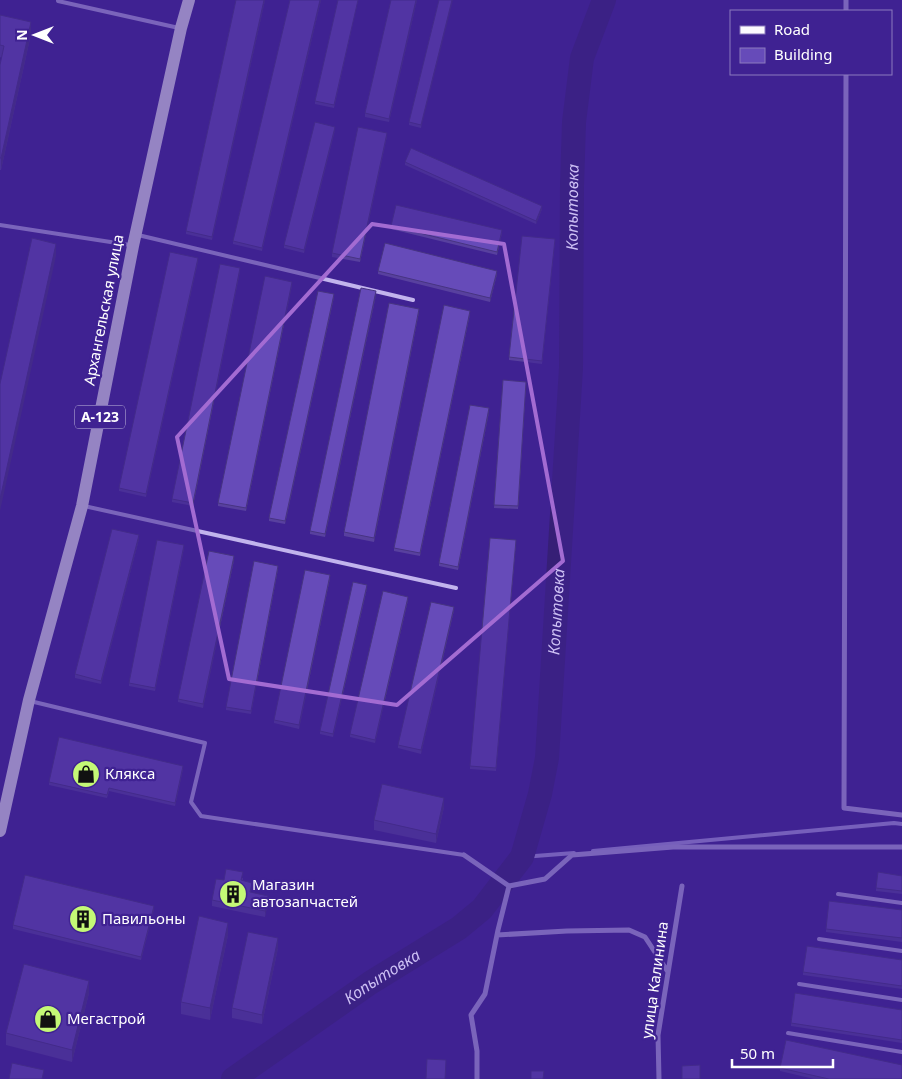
<svg xmlns="http://www.w3.org/2000/svg" width="902" height="1079" font-family="'Noto Sans',sans-serif">
<rect width="100%" height="100%" fill="#3f2292"/>
<g fill="none" stroke-linecap="round" stroke-linejoin="round">
<path stroke="#b8a8ee" stroke-width="4" d="M593,851L894,823L902,824
M522,857L574,853"/>
<path stroke="#361f76" stroke-width="24" id="s1" d="M233,1079L370,983L459,928L482,909L522,857L540,794L547,758L571,368L572,186L574,122L582,58L604,0"/>
<path stroke="#c2b4ed" stroke-width="4" d="M58,0V1L179,28
M0,225L130,245
M138,235L413,300
M84,506L456,588
M30,701L205,743L191,802L201,816L464,855
M838,894L902,903
M819,939L902,951
M799,984L902,1000
M788,1033L902,1052"/>
<path stroke="#c2b4ed" stroke-width="5" d="M846,11V0
M846,74L844,808L902,815
M464,855L509,886
M497,935L567,931L629,930L645,937L668,972
M477,1079V1051L471,1015L485,994L498,930L509,886L545,879L572,855L673,847H902
M659,1079L658,1035L682,886"/>
<path stroke="#fcfaff" stroke-width="12" d="M0,831L29,700L82,506L133,246L181,28L189,0"/>
</g>
<path fill="#58409f" d="M236,0H265L212,240L186,234V231Z
M290,0H321L262,251L233,244V241Z
M338,0H358L334,108L315,104V101Z
M391,0H417L389,122L365,117V113Z
M439,0L421,128L409,125V122Z
M0,15L31,34L1,170H0V65L2,58L0,57Z
M335,130L304,253L284,248V245Z
M387,136L360,262L332,257V253Z
M405,162L542,209L536,224L405,165Z
M391,226L502,233L497,255L391,229Z
M555,239L542,364L509,360V357Z
M198,261L146,497L119,491V488Z
M240,271L193,506L172,502V499Z
M378,271L497,274L490,302L378,274Z
M292,285L246,511L218,506V503Z
M376,295L325,537L310,534V531Z
M334,297L285,524L269,521V518Z
M419,312L374,542L344,536V532Z
M470,314L420,556L394,551V548Z
M503,380L526,382L518,509L494,508Z
M489,412L458,570L439,566V563Z
M139,539L101,684L75,678V674Z
M516,540L496,771L470,769V766Z
M184,548L155,691L129,686V683Z
M234,560L203,708L178,702V699Z
M278,569L251,714L226,710V707Z
M330,578L299,729L274,723V720Z
M367,588L333,737L320,734V731Z
M408,600L375,743L350,737V734Z
M454,610L421,754L398,748V745Z
M183,769L175,806L109,791L107,798L49,785V782Z
M444,807L436,843L374,830V820Z
M902,876V894L876,891V888Z
M243,878V881L252,889L251,892L268,902L265,917L212,906V900L224,880Z
M154,909L141,960L13,929V925Z
M902,910V942L826,932V929Z
M228,935L210,1020L181,1014V1002Z
M278,948L262,1024L232,1018V1008Z
M902,960V989L803,975V972Z
M89,993L72,1062L6,1045V1033Z
M902,1010V1043L791,1026V1023Z
M780,1068L902,1079H814L780,1071Z"/>
<path fill="#473482" d="M264,0H265L212,240V237Z
M320,0H321L262,251V248Z
M358,0L334,108V105Z
M416,0H417L389,122V119Z
M452,0H453L421,128V125Z
M31,22V34L1,170V158Z
M335,127V130L304,253V250Z
M387,133V136L360,262V259Z
M542,206V209L536,224V221Z
M502,230V233L497,255V252Z
M56,244V256L0,511V499Z
M198,258V261L146,497V494Z
M240,268V271L193,506V503Z
M497,271V274L490,302V298Z
M292,282V285L246,511V508Z
M376,291V295L325,537V534Z
M334,294V297L285,524V521Z
M419,309V312L374,542V538Z
M470,311V314L420,556V553Z
M489,408V412L458,570V567Z
M139,535V539L101,684V681Z
M184,545V548L155,691V688Z
M234,556V560L203,708V704Z
M278,566V569L251,714V711Z
M330,575V578L299,729V725Z
M367,585V588L333,737V734Z
M408,597V600L375,743V740Z
M454,607V610L421,754V750Z
M183,766V769L175,806V803Z
M444,798V807L436,843V834Z
M268,896V902L265,917V911Z
M154,906V909L141,960V957Z
M228,923V935L210,1020V1008Z
M278,938V948L262,1024V1015Z
M89,981V993L72,1062V1050Z"/>
<path fill="#664bb9" stroke="#473482" d="M236,0H264L212,237L186,231Z
M290,0H320L262,248L233,241Z
M338,0H358L334,105L315,101Z
M391,0H416L389,119L365,113Z
M439,0H452L421,125L409,122Z
M0,15L31,22L1,158H0V65L4,46L0,45Z
M315,122L335,127L304,250L284,245Z
M358,127L387,133L360,259L332,253Z
M411,148L542,206L536,221L405,162Z
M396,205L502,230L497,252L391,226Z
M522,236L555,239L542,361L509,357Z
M32,238L56,244L0,499V384Z
M385,243L497,271L490,298L378,271Z
M170,252L198,258L146,494L119,488Z
M220,264L240,268L193,503L172,499Z
M265,276L292,282L246,508L218,503Z
M361,288L376,291L325,534L310,531Z
M318,291L334,294L285,521L269,518Z
M389,303L419,309L374,538L344,532Z
M444,305L470,311L420,553L394,548Z
M503,380L526,382L518,506L494,505Z
M470,405L489,408L458,567L439,563Z
M112,529L139,535L101,681L75,674Z
M490,538L516,540L496,768L470,766Z
M157,540L184,545L155,688L129,683Z
M209,551L234,556L203,704L178,699Z
M254,561L278,566L251,711L226,707Z
M305,570L330,575L299,725L274,720Z
M353,582L367,585L333,734L320,731Z
M383,591L408,597L375,740L350,734Z
M431,602L454,607L421,750L398,745Z
M59,737L183,766L175,803L109,788L107,795L49,782Z
M382,784L444,798L436,834L374,820Z
M226,869L243,872L241,880L252,883L250,892L268,896L265,911L212,900L216,879L224,880Z
M878,872L902,876V891L876,888Z
M25,875L154,906L141,957L13,925Z
M829,901L902,910V938L826,929Z
M199,916L228,923L210,1008L181,1002Z
M248,932L278,938L262,1015L232,1008Z
M807,946L902,960V986L803,972Z
M24,964L89,981L72,1050L6,1033Z
M795,993L902,1010V1040L791,1023Z
M786,1040L902,1065V1079H829L780,1068Z
M427,1059L446,1060L445,1079H426Z
M12,1063L44,1070L42,1079H9Z
M700,1065V1079H682V1066Z
M531,1071H544L543,1079H531Z"/>
<path d="M0 0H902V1079H0ZM372,224L504,244L563,561L397,705L229,679L177,437Z" fill="#3f2292" fill-opacity=".55" fill-rule="evenodd"/>
<path fill="none" stroke="#a36bd2" stroke-width="4" stroke-linejoin="round" d="M372,224L504,244L563,561L397,705L229,679L177,437Z"/>
<defs>
<g id="shop-disc" transform="scale(1.4375)"><circle r="9.5" fill="#c4f876" stroke="#3f2292"/><path d="M-5-2.5h2.3a2.7 3.5 0 0 1 5.4 0H5L5.5 6h-11ZM-1.5-2.5h3a1.5 2.3 0 0 0-3 0Z" fill="#111"/></g>
<g id="building-disc" transform="scale(1.4375)"><circle r="9.5" fill="#c4f876" stroke="#3f2292"/><path d="M-4-6H4V6H1V3H-1V6H-4ZM-2.5-4.3h1.7v1.8h-1.7ZM.8-4.3h1.7v1.8H.8ZM-2.5-1h1.7V.8h-1.7ZM.8-1h1.7V.8H.8Z" fill="#111"/></g>
</defs>
<g fill-rule="evenodd">
<use href="#shop-disc" x="86" y="774"/>
<use href="#building-disc" x="233" y="894"/>
<use href="#building-disc" x="83" y="919"/>
<use href="#shop-disc" x="48" y="1019"/>
</g>
<g text-anchor="middle" stroke-width="4.5" stroke-linejoin="round" paint-order="stroke">
<rect fill="#3f2292" stroke="#c5bdde" stroke-width="1" x="75" y="405.5" width="50" height="23" rx="4"/>
<g font-size="14" font-weight="bold" fill="#fff">
<text x="100" y="422">А-123</text>
</g>
<g font-size="15" fill="#fff" stroke="#3f2292">
<text transform="translate(104 310) rotate(-79)" y="5">Архангельская улица</text>
<text transform="translate(655 980) rotate(-82)" y="5">улица Калинина</text>
</g>
<g font-size="15" fill="#fff" stroke="#3f2292" text-anchor="start">
<text x="105" y="779">Клякса</text>
<text x="252" y="890">Магазин<tspan x="252" dy="17">автозапчастей</tspan></text>
<text x="102" y="924">Павильоны</text>
<text x="67" y="1024">Мегастрой</text>
</g>
<g font-size="16" font-style="italic" fill="#cdc0f4" stroke="#3f2292">
<text dy="6" stroke="none"><textPath href="#s1" startOffset="1021">Копытовка</textPath></text>
<text dy="6" stroke="none"><textPath href="#s1" startOffset="616">Копытовка</textPath></text>
<text dy="6" stroke="none"><textPath href="#s1" startOffset="181">Копытовка</textPath></text>
</g>
</g>
<rect x="730" y="10" width="162" height="65" fill="#3f2292" stroke="#8c7abe"/>
<rect x="740" y="26" width="25" height="8" fill="#fcfaff" stroke="#8c7abe"/>
<text x="774" y="35" font-size="15" fill="#ffffff">Road</text>
<rect x="740" y="48" width="25" height="15" fill="#664bb9" stroke="#8c7abe"/>
<text x="774" y="60" font-size="15" fill="#ffffff">Building</text>
<g transform="translate(35 35) rotate(270)" stroke="#3f2292" stroke-width="4" paint-order="stroke">
<path d="M0-4L9 19L0 12L-9 19Z" fill="#ffffff"/>
<text y="-8" font-size="14" font-weight="bold" text-anchor="middle" fill="#ffffff">N</text>
</g>
<path d="M732 1059v8h101v-8" fill="none" stroke="#ffffff" stroke-width="2.5"/>
<text x="740" y="1059" font-size="15" fill="#ffffff" stroke="#3f2292" stroke-width="4" paint-order="stroke">50 m</text>
</svg>
